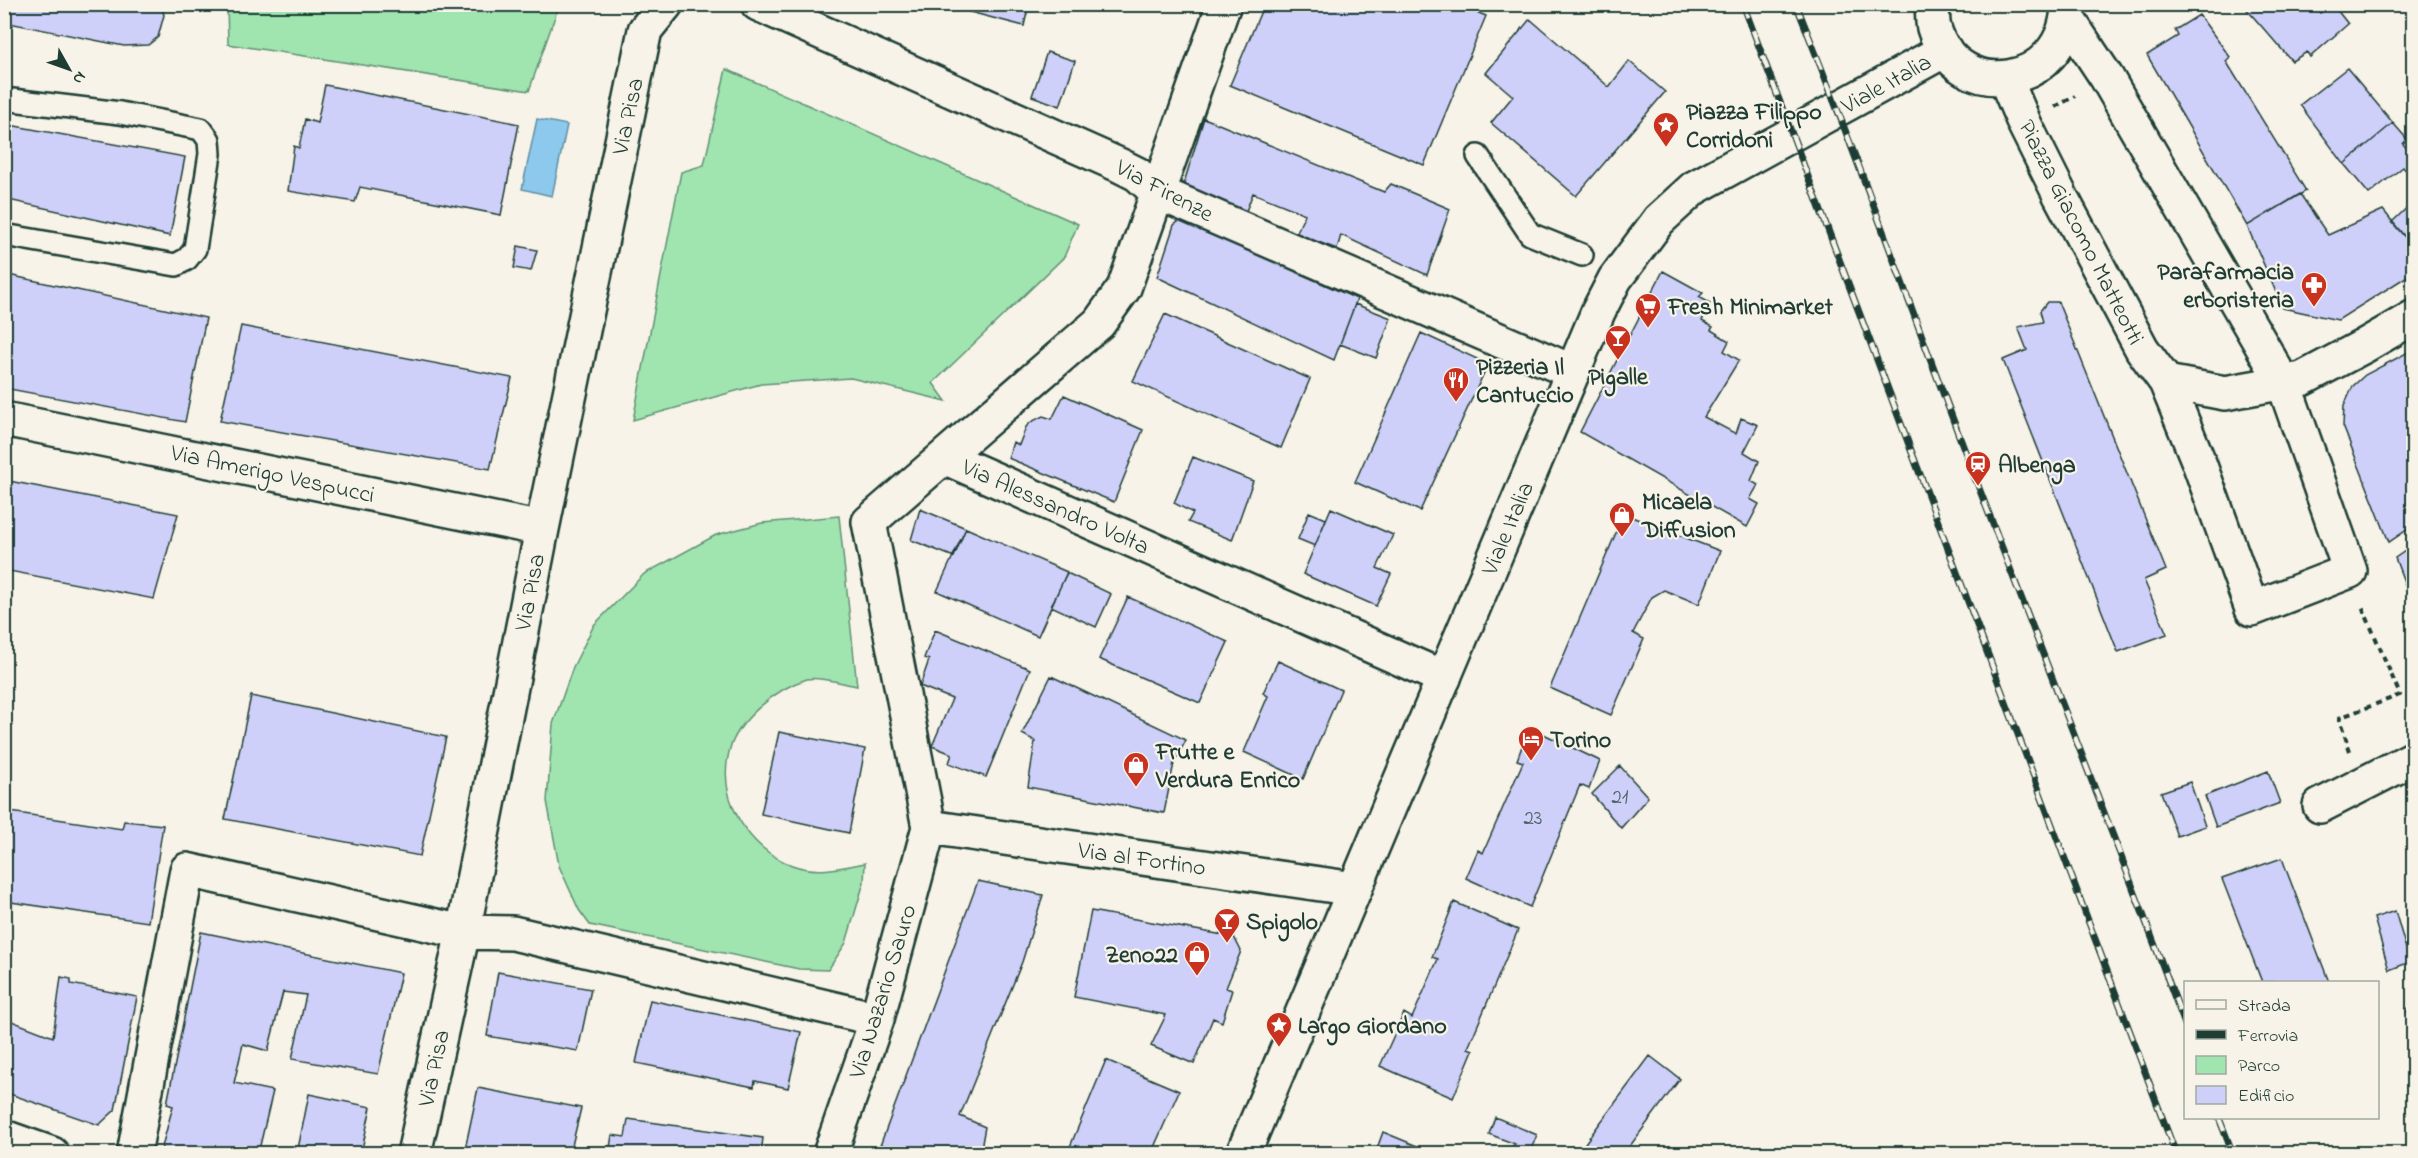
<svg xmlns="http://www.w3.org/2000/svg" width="2418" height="1158" font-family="'Indie Flower',sans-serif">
<rect width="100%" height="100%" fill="#f7f3e8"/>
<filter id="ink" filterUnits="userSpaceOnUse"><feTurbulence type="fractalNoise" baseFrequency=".0167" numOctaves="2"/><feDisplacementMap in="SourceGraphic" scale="12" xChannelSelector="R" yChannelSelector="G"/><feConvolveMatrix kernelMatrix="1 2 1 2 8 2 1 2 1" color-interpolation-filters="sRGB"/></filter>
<g filter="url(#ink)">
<path fill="#a0e4b0" stroke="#609072" stroke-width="1.5" d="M227,5V4L559,5L529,91L228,44Z
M726,69L1078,224L1064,257L933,383L946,401L851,378L761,384L633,420L681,172L704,165Z
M839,516L857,686C845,684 818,676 807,679C777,688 737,720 729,752C717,799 748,849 792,865C816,874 841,868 865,863L864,882L846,943L828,970L799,969L590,925L579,910L559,866L547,801L553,724L573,667L594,625L644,574L716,535L762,523Z"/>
<path fill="#8dc8ed" stroke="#6190a3" stroke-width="1.5" d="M537,119L567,125L552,196L522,189Z"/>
<path fill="#cfd0f9" stroke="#1f3d34" stroke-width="1.5" d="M4,4H161L164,15L158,37L148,45L124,46L4,22Z
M939,4H1029L1024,26Z
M1264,4H1457L1486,16L1424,165L1230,85Z
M2242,4H2314L2320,13L2333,5L2348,24L2310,57L2307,52L2292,61Z
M2199,15L2230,57L2226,61L2306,191L2247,226L2147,55L2178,36L2175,30Z
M1530,19L1609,87L1629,61L1665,92L1576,196L1491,123L1513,96L1486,73Z
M1047,52L1075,61L1060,106L1032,96Z
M2347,68L2393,123L2344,164L2300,105Z
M325,85L519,124L501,215L360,187L355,202L288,191L294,146L299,148L305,119L317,123Z
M1204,118L1384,192L1391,184L1450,209L1427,275L1341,235L1337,249L1296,234L1305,214L1253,193L1246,211L1183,186Z
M2393,123L2407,139L2403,144L2414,157V170L2409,174L2403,167L2369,194L2344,164Z
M4,124L185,157L170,236L4,199Z
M2300,194L2328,235L2383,210L2414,248V272L2338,320L2283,308L2247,226Z
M2414,201V248L2392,222Z
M1181,220L1357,299L1334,360L1157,277L1174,225Z
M518,246L537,250L531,271L514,268Z
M1663,271L1703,293L1699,297L1710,303L1702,321L1713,327L1711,330L1729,341L1724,351L1739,360L1704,417L1736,434L1741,418L1758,425L1744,452L1759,461L1751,481L1758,485L1750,499L1759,504L1747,527L1580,432Z
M4,274L206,318L185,422L4,388Z
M2047,302H2058L2166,570L2144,580L2167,634L2118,652L2003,360L2027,350L2018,327L2043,322L2040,311Z
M1355,304L1391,318L1376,358L1340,344Z
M1165,314L1310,379L1281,448L1133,381Z
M241,326L512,378L490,469L220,421Z
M1421,333L1488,364L1420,511L1355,482Z
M2414,349V525L2389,542L2343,426L2344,406L2353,386L2365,375Z
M1064,395L1143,430L1114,502L1008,458L1013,442L1019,445L1026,427L1031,422L1043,416L1052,419Z
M1193,457L1253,481L1232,540L1188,522L1193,513L1174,503Z
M4,480L178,514L154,599L4,570Z
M1331,508L1393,535L1377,568L1391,574L1376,606L1303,574Z
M920,509L966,528L954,557L911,540Z
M1309,512L1326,519L1315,546L1298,539Z
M1624,514L1720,551L1699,604L1664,590L1652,597L1633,633L1644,639L1611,715L1550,688Z
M966,528L1067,572L1038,636L937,591Z
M2414,545V608L2395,558Z
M1067,573L1111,594L1096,627L1051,606Z
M1128,597L1228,642L1200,703L1099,659Z
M935,630L1030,669L986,777L949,763L952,754L932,746L952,699L920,686L929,660L924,658Z
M1278,661L1341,690L1303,779L1244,752L1268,696L1263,693Z
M1051,676L1186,740L1174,763L1164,813L1028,787L1035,741L1022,734Z
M251,696L446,737L420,856L225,819Z
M1529,727L1600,761L1589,789L1580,785L1530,907L1466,878L1478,850L1483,853L1523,762L1517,760Z
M779,732L865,749L849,833L761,814Z
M1620,766L1648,797L1621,828L1592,794Z
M2268,771L2280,803L2216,827L2205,796Z
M2190,782L2205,826L2177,836L2161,792Z
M4,811L122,829L124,821L163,825L148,922L4,901Z
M2282,858L2287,872L2329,982H2262L2222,879Z
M978,881L1043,895L1022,962L960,1116L985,1127L980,1154H877Z
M1454,902L1518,930L1468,1048L1473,1050L1453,1098L1380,1066L1404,1013L1412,1018L1438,959L1432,957Z
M1091,911L1234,937L1241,951L1226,988L1232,990L1222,1022L1213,1018L1194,1064L1151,1046L1166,1015L1074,997Z
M2395,911L2410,962L2389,970L2374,918Z
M201,932L401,973L378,1074L292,1059L306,995L283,992L268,1051L243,1044L234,1083L273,1091L258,1154H160L173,1106L167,1104Z
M498,972L591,989L578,1051L487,1036Z
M61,977L71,979V984L137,997L115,1110L99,1125L4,1092V1018L53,1037Z
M650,1000L801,1032L788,1088L755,1081L754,1087L636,1063Z
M2414,1006V1031L2406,1009Z
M1650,1056L1680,1079L1624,1154H1577Z
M1106,1060L1179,1091L1151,1154H1067Z
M478,1088L581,1108L570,1154H464Z
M309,1094L371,1107L361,1154H297Z
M1495,1117L1537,1135L1529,1154L1512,1147L1515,1144L1489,1134Z
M628,1119L763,1138L761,1154H609L612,1135L625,1137Z
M1383,1132L1417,1146L1414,1154H1375Z
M1349,1145L1365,1154H1345Z"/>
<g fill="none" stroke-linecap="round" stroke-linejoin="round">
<g stroke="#1f3d34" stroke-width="26">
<path id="lane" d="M4,99L120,113L201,129L209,140L210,154L195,249L187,259L176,265L4,235
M1478,156L1530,234L1582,255"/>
</g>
<g stroke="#1f3d34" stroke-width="38">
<path id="street" d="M758,4L1119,165L1137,174L1157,192L1573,372
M2005,78L2025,125L2060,195L2142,349L2166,382L2198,460L2252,609L2350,571L2284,384L2107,78L2068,19
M2166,382L2225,393L2302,379L2364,346L2414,317
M4,419L542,529
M944,457L1099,323L1124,288L1224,4
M2320,806L2414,758
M929,827L1355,889
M4,1137L52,1154
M134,1154L187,870L463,932L513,933L877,1019
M414,1154L463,932L542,529L645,30L666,4
M830,1154L877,1019L929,827L869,522L944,457L1444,678"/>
</g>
<g stroke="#1f3d34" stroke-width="38">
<path id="secondary" d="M1932,4C1933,12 1932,21 1934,28C1958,106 2067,88 2068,4
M1243,1154L1598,312L1615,279L1659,220L1694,188L1945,50"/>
</g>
<path stroke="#1f3d34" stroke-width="4" stroke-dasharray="6 4.5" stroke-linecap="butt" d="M2055,107L2075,96
M2350,751L2339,718L2400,695L2362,606"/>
<use href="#lane" stroke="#f7f3e8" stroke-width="21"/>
<use href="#street" stroke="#f7f3e8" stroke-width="33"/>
<use href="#secondary" stroke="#f7f3e8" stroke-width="33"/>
<g stroke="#1f3d34" stroke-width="7">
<path id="rail" d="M1743,4L2176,1154
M1796,4C1861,165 1917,327 1979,488C2048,668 2118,847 2186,1027
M2219,1118L2233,1154"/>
</g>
<use href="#rail" stroke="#f7f3e8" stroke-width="4.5" stroke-dasharray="14" stroke-linecap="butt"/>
</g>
</g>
<defs>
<g id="sight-pin" transform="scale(1.35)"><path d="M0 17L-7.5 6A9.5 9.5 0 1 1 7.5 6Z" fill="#c8321e" stroke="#f7f3e8"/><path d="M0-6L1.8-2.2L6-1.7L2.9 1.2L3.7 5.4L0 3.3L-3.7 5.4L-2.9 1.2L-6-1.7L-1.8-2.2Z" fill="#fff"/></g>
<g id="pharmacy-pin" transform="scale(1.35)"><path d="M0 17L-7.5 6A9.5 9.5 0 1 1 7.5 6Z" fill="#c8321e" stroke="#f7f3e8"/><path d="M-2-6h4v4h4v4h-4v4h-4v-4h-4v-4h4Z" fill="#fff"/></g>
<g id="supermarket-pin" transform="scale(1.35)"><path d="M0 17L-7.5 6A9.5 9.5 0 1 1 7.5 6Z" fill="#c8321e" stroke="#f7f3e8"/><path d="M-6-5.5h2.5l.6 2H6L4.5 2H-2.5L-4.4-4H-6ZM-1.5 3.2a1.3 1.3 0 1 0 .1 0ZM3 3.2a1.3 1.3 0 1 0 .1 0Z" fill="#fff"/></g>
<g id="bar-pin" transform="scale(1.35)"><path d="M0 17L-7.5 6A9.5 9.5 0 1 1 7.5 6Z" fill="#c8321e" stroke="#f7f3e8"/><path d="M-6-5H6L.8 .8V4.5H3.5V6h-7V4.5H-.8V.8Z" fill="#fff"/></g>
<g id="restaurant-pin" transform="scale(1.35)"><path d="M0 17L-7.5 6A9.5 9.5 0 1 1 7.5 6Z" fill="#c8321e" stroke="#f7f3e8"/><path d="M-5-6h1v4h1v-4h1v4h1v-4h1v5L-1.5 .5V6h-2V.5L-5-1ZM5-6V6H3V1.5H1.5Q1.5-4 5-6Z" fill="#fff"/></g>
<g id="station-pin" transform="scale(1.35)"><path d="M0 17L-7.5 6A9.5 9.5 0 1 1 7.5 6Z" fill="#c8321e" stroke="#f7f3e8"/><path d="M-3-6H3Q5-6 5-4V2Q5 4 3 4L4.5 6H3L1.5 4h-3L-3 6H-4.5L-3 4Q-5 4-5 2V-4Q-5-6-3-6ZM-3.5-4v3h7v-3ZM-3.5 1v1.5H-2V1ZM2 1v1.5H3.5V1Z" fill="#fff"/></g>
<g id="shop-pin" transform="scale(1.35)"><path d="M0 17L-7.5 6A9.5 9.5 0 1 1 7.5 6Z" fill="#c8321e" stroke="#f7f3e8"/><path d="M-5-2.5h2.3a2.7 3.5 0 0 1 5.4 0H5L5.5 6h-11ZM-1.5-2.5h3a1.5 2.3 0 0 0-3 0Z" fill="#fff"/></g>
<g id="hotel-pin" transform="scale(1.35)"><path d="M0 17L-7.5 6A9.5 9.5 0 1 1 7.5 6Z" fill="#c8321e" stroke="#f7f3e8"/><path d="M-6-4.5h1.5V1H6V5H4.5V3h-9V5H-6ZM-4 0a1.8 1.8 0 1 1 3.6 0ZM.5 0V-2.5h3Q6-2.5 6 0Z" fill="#fff"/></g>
</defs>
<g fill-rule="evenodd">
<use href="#sight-pin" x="1666" y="125"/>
<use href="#pharmacy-pin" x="2314" y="285"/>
<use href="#supermarket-pin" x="1648" y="306"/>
<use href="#bar-pin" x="1618" y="338"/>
<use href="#restaurant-pin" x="1456" y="380"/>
<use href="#station-pin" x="1978" y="464"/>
<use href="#shop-pin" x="1622" y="515"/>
<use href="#hotel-pin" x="1531" y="739"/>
<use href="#shop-pin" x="1136" y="765"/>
<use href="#bar-pin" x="1227" y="921"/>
<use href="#shop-pin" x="1197" y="954"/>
<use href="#sight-pin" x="1279" y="1025"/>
</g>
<g text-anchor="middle" stroke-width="4.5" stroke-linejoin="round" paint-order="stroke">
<g font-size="21" fill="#4b6265">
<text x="1620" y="803">21</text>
<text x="1533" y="824">23</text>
</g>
<g font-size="24" fill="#1f3d34" stroke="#f7f3e8">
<text transform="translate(1886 83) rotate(-29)" y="8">Viale Italia</text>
<text transform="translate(627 116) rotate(-78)" y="8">Via Pisa</text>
<text transform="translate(1165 190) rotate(28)" y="8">Via Firenze</text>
<text transform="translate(2082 232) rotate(63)" y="8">Piazza Giacomo Matteotti</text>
<text transform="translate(273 473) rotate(12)" y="8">Via Amerigo Vespucci</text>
<text transform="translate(1056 506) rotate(24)" y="8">Via Alessandro Volta</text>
<text transform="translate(1507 528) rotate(-67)" y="8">Viale Italia</text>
<text transform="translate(529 592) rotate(-79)" y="8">Via Pisa</text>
<text transform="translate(1142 858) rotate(8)" y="8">Via al Fortino</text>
<text transform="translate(882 991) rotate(-73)" y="8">Via Nazario Sauro</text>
<text transform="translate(433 1068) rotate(-78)" y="8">Via Pisa</text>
</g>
<g font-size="24" font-weight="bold" fill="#1f3d34" stroke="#f7f3e8" text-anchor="start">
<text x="1686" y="119">Piazza Filippo<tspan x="1686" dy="28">Corridoni</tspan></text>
<text x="2294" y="279" text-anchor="end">Parafarmacia<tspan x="2294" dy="28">erboristeria</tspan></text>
<text x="1668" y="314">Fresh Minimarket</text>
<text x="1476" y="374">Pizzeria Il<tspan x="1476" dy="28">Cantuccio</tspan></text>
<text x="1618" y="384" text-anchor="middle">Pigalle</text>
<text x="1998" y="472">Albenga</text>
<text x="1642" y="509">Micaela<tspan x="1642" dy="28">Diffusion</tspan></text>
<text x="1550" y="747">Torino</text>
<text x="1156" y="759">Frutte e<tspan x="1156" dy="28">Verdura Enrico</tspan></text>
<text x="1246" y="929">Spigolo</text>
<text x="1178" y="962" text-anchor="end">Zeno22</text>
<text x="1298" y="1033">Largo Giordano</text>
</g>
</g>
<rect width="2418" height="1158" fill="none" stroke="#f7f3e8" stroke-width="24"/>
<rect x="12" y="12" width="2394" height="1134" fill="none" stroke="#1f3d34" stroke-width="2" filter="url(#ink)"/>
<rect x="2184" y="981" width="195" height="138" fill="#f7f3e8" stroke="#a1aaa0" stroke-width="1.5"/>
<rect x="2196" y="1000" width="30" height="9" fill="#f7f3e8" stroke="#a1aaa0" stroke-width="1.5"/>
<text x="2238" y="1011" font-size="18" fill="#1f3d34">Strada</text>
<rect x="2196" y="1030" width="30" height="9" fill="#1f3d34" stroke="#a1aaa0" stroke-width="1.5"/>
<text x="2238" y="1041" font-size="18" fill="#1f3d34">Ferrovia</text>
<rect x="2196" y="1056" width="30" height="18" fill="#a0e4b0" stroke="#a1aaa0" stroke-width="1.5"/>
<text x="2238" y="1071" font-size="18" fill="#1f3d34">Parco</text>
<rect x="2196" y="1086" width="30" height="18" fill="#cfd0f9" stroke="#a1aaa0" stroke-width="1.5"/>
<text x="2238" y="1101" font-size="18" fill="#1f3d34">Edificio</text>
<g transform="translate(69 69) rotate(130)" stroke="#f7f3e8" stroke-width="4.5" paint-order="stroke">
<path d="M0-4.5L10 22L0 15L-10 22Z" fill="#1f3d34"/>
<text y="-9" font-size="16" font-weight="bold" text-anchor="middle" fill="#1f3d34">N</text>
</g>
</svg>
